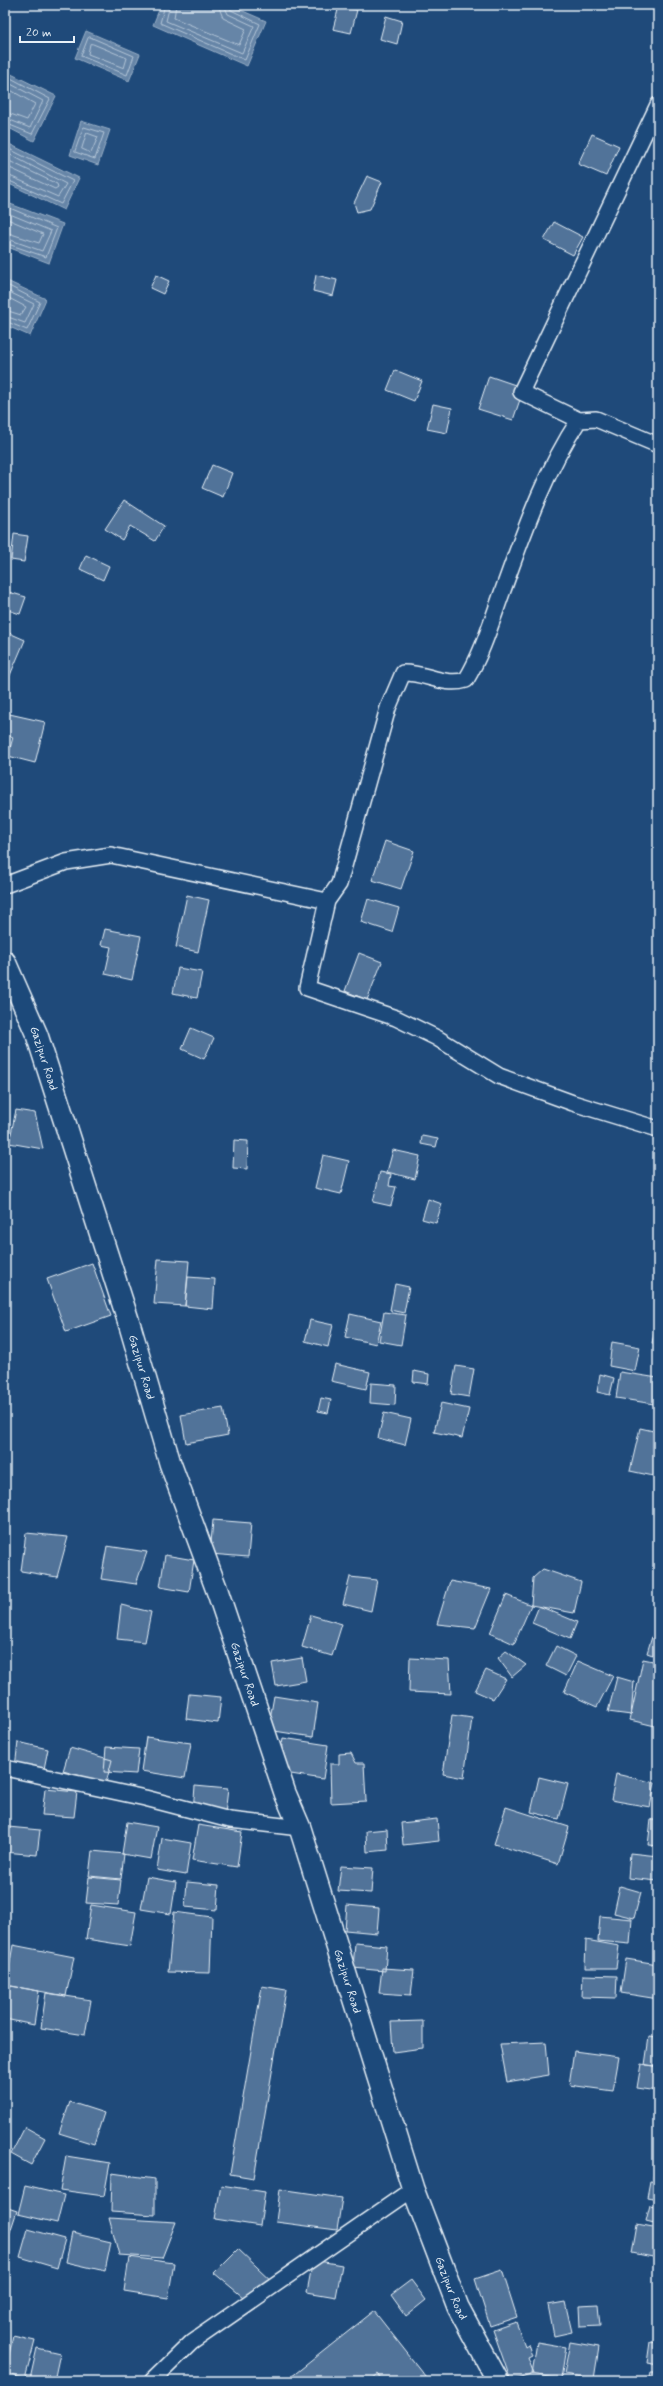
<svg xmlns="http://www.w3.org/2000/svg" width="663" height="2386" font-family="Mynerve,sans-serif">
<rect width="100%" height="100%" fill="#1f4a7a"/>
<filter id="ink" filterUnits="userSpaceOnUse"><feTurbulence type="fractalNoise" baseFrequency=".025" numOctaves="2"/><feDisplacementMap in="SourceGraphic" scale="8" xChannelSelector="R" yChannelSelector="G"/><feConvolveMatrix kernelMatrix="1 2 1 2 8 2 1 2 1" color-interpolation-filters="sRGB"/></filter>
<g filter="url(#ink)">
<path fill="#6685a7" stroke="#9ab0c7" d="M161,5H229L266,21L247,66L153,25Z
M86,31L140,54L129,81L75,58Z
M5,71L56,96L34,141L5,126Z
M81,121L110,130L98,165L70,155Z
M5,142L79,178L64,210L5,182Z
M5,202L63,224L49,263L5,246Z
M5,280L46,299L30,336L5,325Z"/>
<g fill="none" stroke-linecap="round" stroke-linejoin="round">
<path stroke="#b4c6d8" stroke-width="1" d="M165,5L160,23L245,60L260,24L231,10L229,5
M170,5L166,21L242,53L254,26L228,14L224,5
M176,5L174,18L239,45L246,29L223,18L218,5
M90,37L134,56L127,75L81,56L88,38Z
M93,44L127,58L124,68L88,54L90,44Z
M5,75L50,99L32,134L5,123
M5,81L43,101L30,128L5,118
M5,87L35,104L27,120L5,112
M84,127L104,133L95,159L75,152Z
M87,133L98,137L91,153L82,149Z
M5,147L73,181L61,204L5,179
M5,152L66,184L58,197L5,174
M5,159L57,184L58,187L55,189L12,169L5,167
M5,206L57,228L46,257L5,243
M5,212L51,231L42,251L5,238
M5,218L43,234L39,243L5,232
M5,284L40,302L27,330L5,321
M5,290L34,304L25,323L5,316
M5,296L26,307L21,315L5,310"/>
</g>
<path fill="#517399" stroke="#e8f1f8" d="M339,6L357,10L351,33L333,29Z
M386,16L402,21L397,44L380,39Z
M592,134L619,146L606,176L578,164Z
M367,176L382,182L370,209L357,212L354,203Z
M554,222L583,237L573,255L544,240Z
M156,275L169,281L163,294L150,288Z
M316,275L337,280L333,296L313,291Z
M395,370L422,381L414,401L387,390Z
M489,376L524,388L513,420L478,409Z
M433,404L452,408L447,433L427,429Z
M212,465L232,473L223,497L202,488Z
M124,500L164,526L155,541L130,526L122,540L105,529Z
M14,534L28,536L24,562L11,560Z
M86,555L109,566L103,580L80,569Z
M5,591L26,597L20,614L5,609Z
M7,632L25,640L5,687V637Z
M5,713L45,722L35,763L8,756L13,737L5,735Z
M385,841L414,851L401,889L372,880Z
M187,895L209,900L198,952L176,947Z
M368,899L399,908L392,932L361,922Z
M105,929L141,936L132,980L105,974L111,947L101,945Z
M359,953L382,962L367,1000L345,991Z
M178,968L202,972L197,998L173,993Z
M191,1028L214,1038L204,1059L182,1049Z
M16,1110L35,1113L43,1149L9,1143Z
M422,1136L438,1139L436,1147L421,1144Z
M234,1140L248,1141L247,1169L233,1168Z
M393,1150L420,1156L415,1179L387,1172Z
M323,1155L349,1161L341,1194L315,1188Z
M380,1172L391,1174L389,1186L396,1187L391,1206L373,1202Z
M428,1199L442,1204L436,1223L422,1219Z
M158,1259L189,1261L185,1306L154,1304Z
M92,1263L111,1316L66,1332L47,1279Z
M188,1277L215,1279L213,1309L185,1306Z
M395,1284L409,1287L404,1313L390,1310Z
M384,1312L406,1315L401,1345L379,1341Z
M350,1314L381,1321L376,1344L345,1337Z
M658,1317V1345L652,1343Z
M310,1320L333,1325L328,1347L305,1341Z
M612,1342L640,1347L635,1371L609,1366Z
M335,1364L370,1372L366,1389L331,1381Z
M456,1366L474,1369L469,1397L451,1394Z
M414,1371L429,1374L428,1384L413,1382Z
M620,1372L658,1378L654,1404L616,1398Z
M600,1374L614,1378L610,1395L597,1392Z
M371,1383L396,1385L395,1405L370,1403Z
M321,1398L331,1400L328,1413L318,1411Z
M441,1403L469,1409L462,1438L434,1432Z
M223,1408L228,1435L186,1443L181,1415Z
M384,1413L411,1419L405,1445L378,1438Z
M640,1428L658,1432V1477L630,1471Z
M213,1520L251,1523L248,1557L210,1554Z
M26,1533L68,1537L57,1577L21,1571Z
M107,1546L147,1552L136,1584L101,1579Z
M165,1555L194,1560L189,1592L160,1587Z
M543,1569L581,1582L574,1613L531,1605L533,1578Z
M350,1577L377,1580L371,1611L343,1604Z
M450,1581L491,1589L475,1628L437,1624Z
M506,1595L531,1605L514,1644L490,1633Z
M121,1605L151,1612L145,1642L117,1639Z
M539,1606L577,1622L570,1639L532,1623Z
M311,1615L342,1624L332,1656L302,1647Z
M658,1617V1657L647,1653Z
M556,1646L576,1656L566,1676L546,1666Z
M506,1651L526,1665L512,1677L498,1658Z
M302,1658L306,1681L276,1686L272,1663Z
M410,1658L449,1660L451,1694L409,1692Z
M643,1659L658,1662V1713L655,1726L630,1720Z
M578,1661L613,1676L597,1707L564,1692Z
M486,1670L506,1679L493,1699L475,1691Z
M617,1677L634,1682L631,1715L608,1712Z
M189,1694L221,1697L218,1723L186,1719Z
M274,1696L318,1703L313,1737L268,1730Z
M452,1715L472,1718L464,1778L443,1774Z
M146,1737L191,1743L185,1778L141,1771Z
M283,1738L328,1745L323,1779L278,1772Z
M18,1742L48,1749L42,1779L14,1776Z
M106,1747L139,1749L136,1774L104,1772Z
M70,1748L112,1760L106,1783L63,1771Z
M351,1753L356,1763H364L366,1801L331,1803L330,1764H339V1754Z
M616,1774L655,1783L650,1807L611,1800Z
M539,1777L568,1784L559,1819L531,1812Z
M195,1786L228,1789L225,1814L193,1811Z
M45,1789L77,1792L74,1817L42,1815Z
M506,1807L569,1827L558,1864L494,1844Z
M437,1819L439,1841L403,1845L401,1823Z
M651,1820H658V1846L648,1845Z
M127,1822L157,1827L151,1859L122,1854Z
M198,1825L242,1832L237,1867L192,1860Z
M8,1827L40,1830L37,1855L5,1852Z
M387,1829L388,1850L367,1852L366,1831Z
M162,1838L191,1843L186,1875L157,1870Z
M92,1851L124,1854L121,1879L89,1876Z
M630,1853L658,1856V1881L628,1878Z
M341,1866L373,1868L371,1893L338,1891Z
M89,1877L121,1880L118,1905L86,1903Z
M147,1877L176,1882L171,1914L141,1909Z
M187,1882L219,1885L217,1910L185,1907Z
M620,1886L641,1892L634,1918L614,1913Z
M91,1905L136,1912L130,1946L86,1939Z
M347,1905L379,1908L377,1933L345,1930Z
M174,1912L212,1917L210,1973L168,1972Z
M600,1916L632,1919L630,1944L598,1941Z
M586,1940L619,1946L616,1968H585Z
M355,1943L387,1946L385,1971L353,1968Z
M13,1945L74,1957L66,1996L6,1985Z
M626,1959L658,1964V1999L621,1993Z
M382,1968L414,1970L411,1995L379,1993Z
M583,1975L617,1976L616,1998L582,1997Z
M5,1985L39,1991L34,2025L5,2019Z
M262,1986L286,1990L254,2178L230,2174Z
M46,1993L91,2000L85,2035L41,2028Z
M423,2021V2048L393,2052L391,2022Z
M649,2037L658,2038V2066L645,2065Z
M546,2042L549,2075L507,2082L500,2044Z
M574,2051L619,2057L613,2091L569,2085Z
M641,2064L658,2067V2091L637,2088Z
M70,2102L104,2113L94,2144L59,2133Z
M25,2127L45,2138L31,2165L11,2154Z
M66,2156L110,2163L104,2196L60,2190Z
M656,2160L658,2161V2180L653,2179Z
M112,2173L155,2179V2215L111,2212Z
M650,2181L658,2182V2199L647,2197Z
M221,2185L265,2192L260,2226L215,2219Z
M25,2186L64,2195L57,2223L18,2214Z
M280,2189L342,2198L337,2230L276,2222Z
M650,2205L658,2207V2224L646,2221Z
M5,2207L17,2211L6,2244H5Z
M109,2218L176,2222L162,2258L119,2255Z
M637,2224L658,2228V2258L632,2253Z
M28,2229L65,2239L57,2268L20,2257Z
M72,2233L111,2242L105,2271L66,2262Z
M238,2249L275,2284L249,2302L214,2273Z
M129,2257L174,2263L168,2298L124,2291Z
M313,2260L342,2265L336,2297L307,2292Z
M502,2270L517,2317L490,2326L475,2279Z
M411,2280L426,2300L406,2316L391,2295Z
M565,2302L572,2332L554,2336L548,2305Z
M598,2305L600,2326L580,2327L579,2306Z
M374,2311L429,2381H384L378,2374L370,2381H286Z
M516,2322L525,2346L528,2344L532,2356L528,2358L534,2374L511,2381L493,2330Z
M13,2336L35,2341L25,2379L5,2373Z
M537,2342L566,2347L561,2379L532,2374Z
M570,2342L599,2347L594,2379L564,2374Z
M650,2342L658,2343V2365L647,2363Z
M37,2348L60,2353L54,2381L30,2379Z
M651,2372H658V2381H649Z"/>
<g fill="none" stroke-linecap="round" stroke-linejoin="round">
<g stroke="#e8f1f8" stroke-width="18">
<path id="street" d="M579,420L521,392L658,105
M5,885L66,862L111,855L327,901L339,884L388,708L403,673C425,672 444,687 466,680C483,652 492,620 503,590C524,532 545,471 579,420L596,419L658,445
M327,901L307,988L396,1018L437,1038L499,1076L573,1103L658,1129
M5,1768L145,1798L230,1820L300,1828
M152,2381L192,2342L413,2189"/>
</g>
<g stroke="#e8f1f8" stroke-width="24">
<g id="secondary">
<path id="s1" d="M5,962L37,1035L130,1326L170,1463L218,1593L285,1793L300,1828L413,2189L458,2307L498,2381"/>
</g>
</g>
<use href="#street" stroke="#1f4a7a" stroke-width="15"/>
<use href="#secondary" stroke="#1f4a7a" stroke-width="21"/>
</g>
</g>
<g text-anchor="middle" stroke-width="3" stroke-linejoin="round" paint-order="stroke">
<g font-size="12" fill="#e8f1f8" stroke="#1f4a7a">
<text dy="4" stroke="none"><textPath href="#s1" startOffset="104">Gazipur Road</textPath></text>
<text dy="4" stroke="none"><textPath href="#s1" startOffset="428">Gazipur Road</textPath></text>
<text dy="4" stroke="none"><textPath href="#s1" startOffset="752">Gazipur Road</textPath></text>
<text dy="4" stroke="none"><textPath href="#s1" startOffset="1076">Gazipur Road</textPath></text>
<text dy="4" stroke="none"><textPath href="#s1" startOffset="1400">Gazipur Road</textPath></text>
</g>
</g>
<rect width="663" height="2386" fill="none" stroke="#1f4a7a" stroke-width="20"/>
<rect x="10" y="10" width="643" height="2366" fill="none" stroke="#e8f1f8" stroke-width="1.5" filter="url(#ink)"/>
<path d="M20 36v6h54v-6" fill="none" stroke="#e8f1f8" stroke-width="2"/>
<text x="26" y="36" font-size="12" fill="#e8f1f8" stroke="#1f4a7a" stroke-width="3" paint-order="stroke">20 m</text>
</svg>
